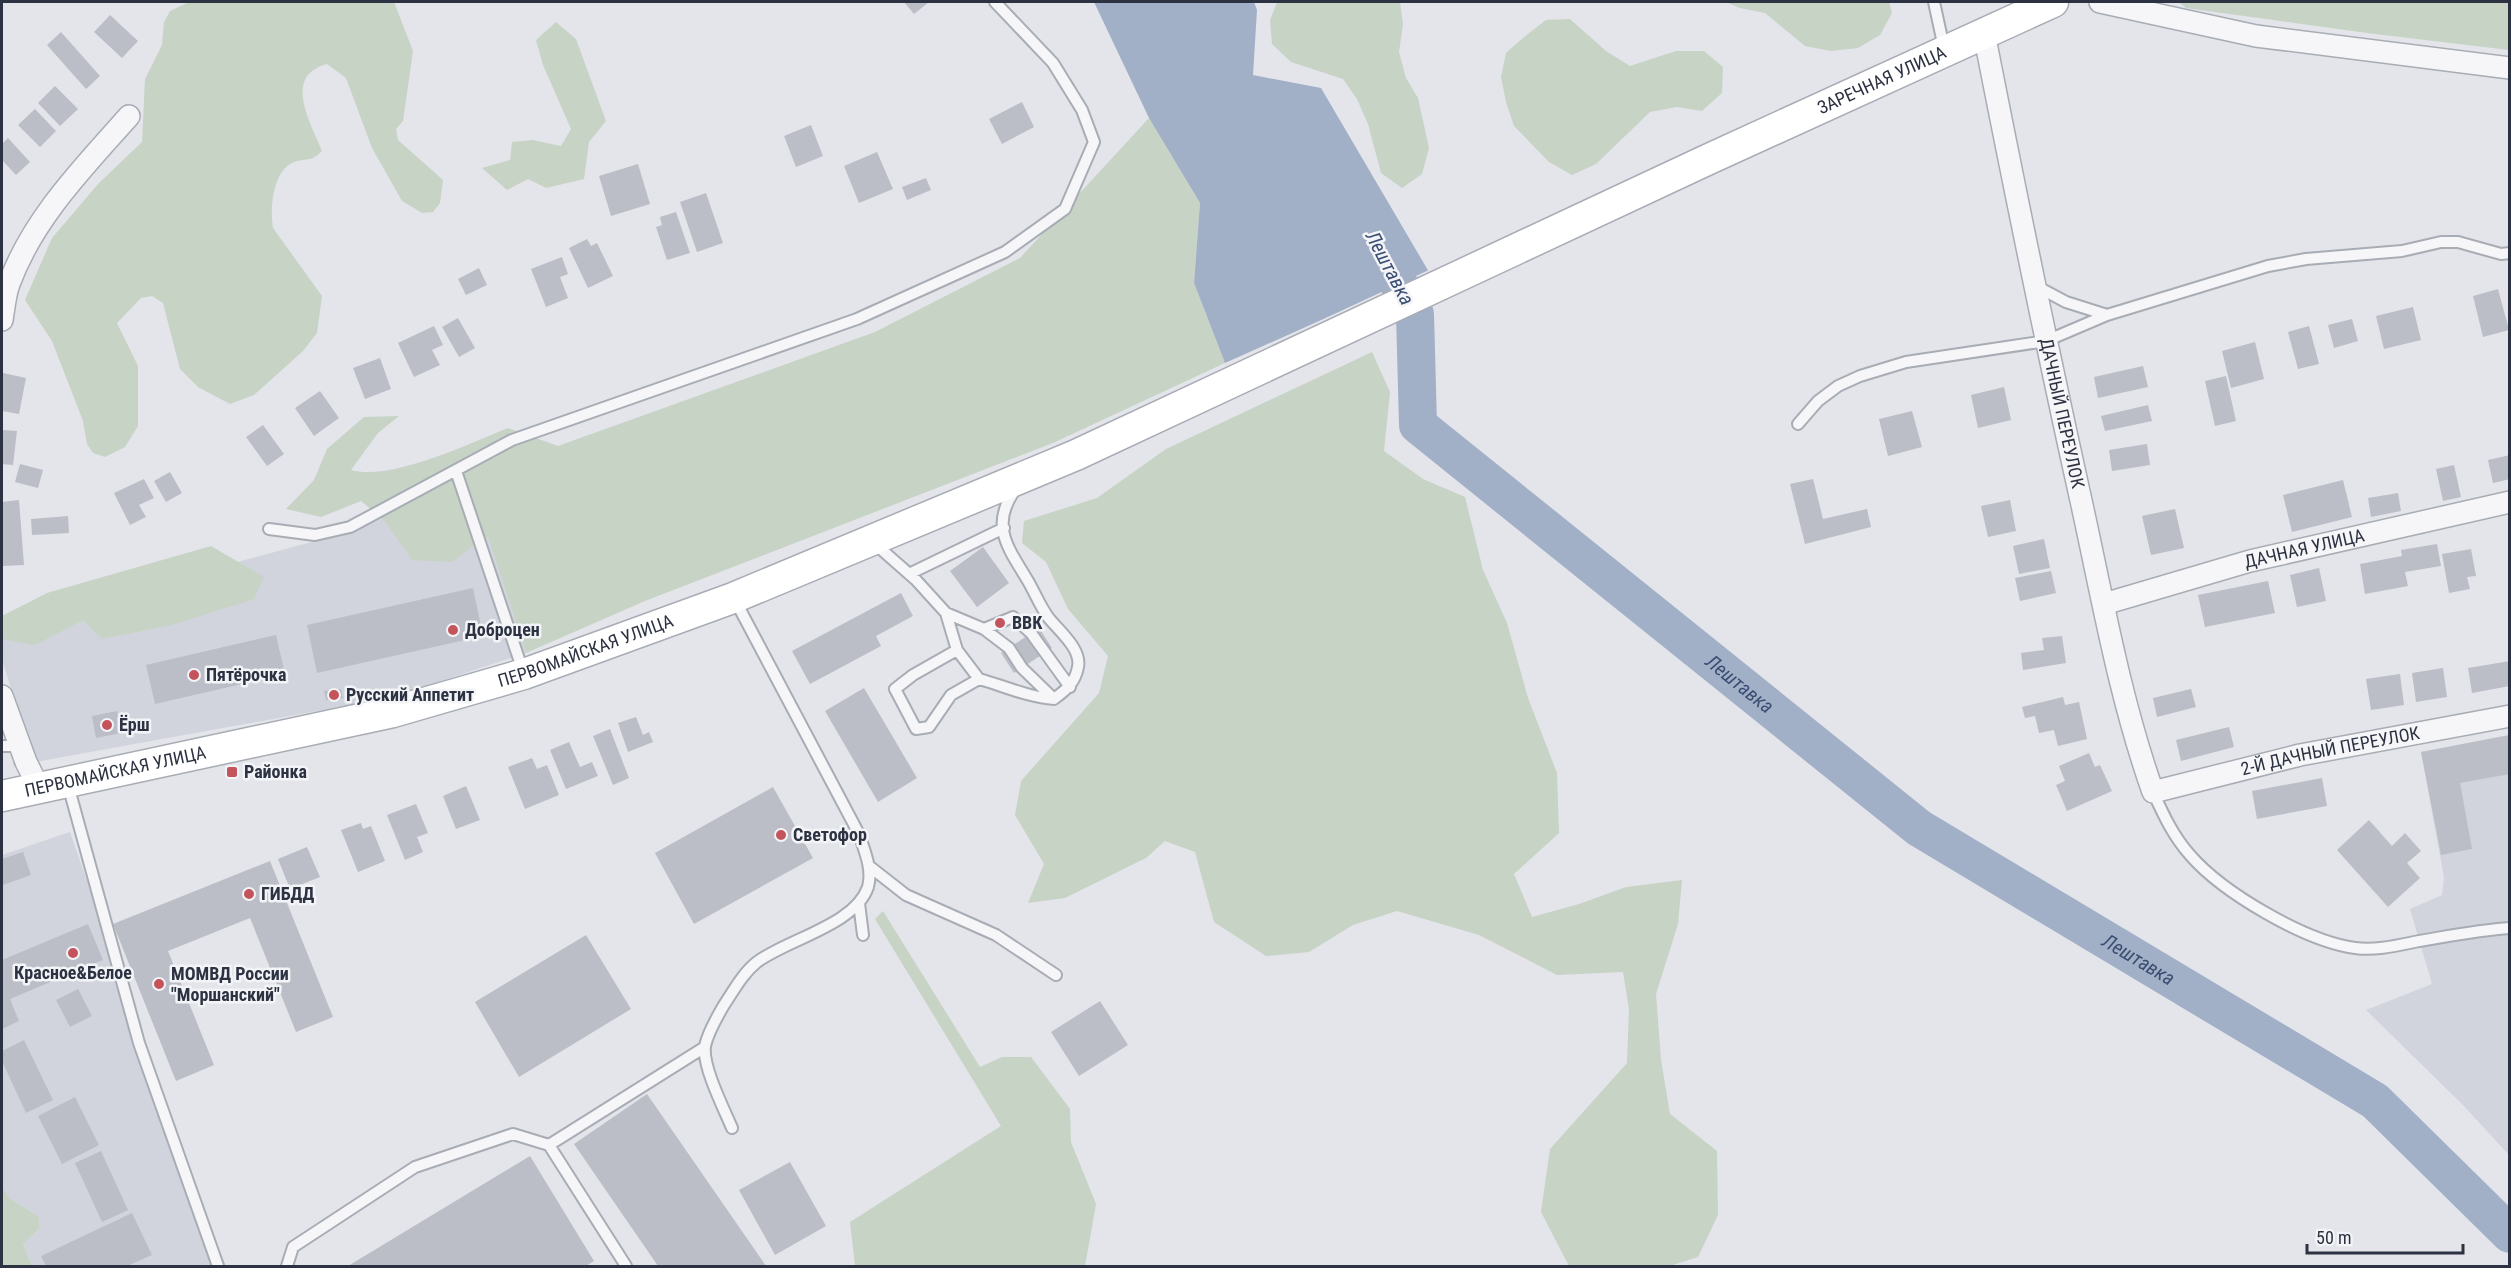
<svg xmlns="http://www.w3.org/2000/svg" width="2511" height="1268" font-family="'Roboto Condensed',sans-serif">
<rect width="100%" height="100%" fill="#e3e5ea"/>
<path fill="#d1d4dc" d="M469,478L526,653L389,698L13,766V695L2,660V625L349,532Z
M2509,735V1155L2463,1105L2366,1010L2432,984L2410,909L2442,895L2444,877L2421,752Z
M70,832L165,1105L225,1264L221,1266H32L23,1244L39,1229V1217L10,1198L2,1187V855Z"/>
<path fill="#c7d3c5" d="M189,2H394L413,51L403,121L396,129L398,140L443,180L440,203L433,212L422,213L402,201L372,148L346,78L327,64C282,76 311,123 322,151C311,163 305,157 292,163C272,173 270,210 273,228L322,296L317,333L303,351L254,395L230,404L198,387L180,369L163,303L152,296L141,298L117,323L138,366V426L125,447L105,457L93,453L87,444L83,421L52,341L25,300L52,238L99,183L142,142L145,79L162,45L164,22L170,11Z
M1277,2H1400L1403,24L1399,52L1406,78L1418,98L1429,148L1422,174L1402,188L1381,173L1368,124L1357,99L1343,79L1291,62L1272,44L1270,20Z
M1726,2H1889L1892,13L1880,35L1858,48L1831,51L1805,46L1765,13L1740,8Z
M2179,2H2509V50L2367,33L2186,8Z
M1570,19L1606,51L1630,66L1676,51H1704L1723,67L1722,93L1702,111L1677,107L1650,112L1596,164L1572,175L1549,162L1514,126L1506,102L1501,77L1506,53L1524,37L1546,20Z
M556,22L576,39L606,121L589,142L584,179L546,188L528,179L507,190L482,168L510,160L512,142L533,140L561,146L571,129L543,65L536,40Z
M1149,118L1200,203L1194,283L1225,363L1053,443L645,601L526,653L488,537L482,539L452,562L412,560L385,521L361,501L321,517L286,509L314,480L327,449L364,417L399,416L378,433L351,470C392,481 468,444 508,428L558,446L875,332L1020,258Z
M1372,352L1390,392L1384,451L1423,479L1465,497L1483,570L1507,623L1528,698L1557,773L1559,833L1514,874L1532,917L1579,904L1626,887L1682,880L1678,924L1656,994L1661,1060L1670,1114L1717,1151L1718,1215L1698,1257L1670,1266H1569L1541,1212L1550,1149L1627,1063L1629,1009L1623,972L1557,975L1479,935L1397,911L1353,925L1309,952L1266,956L1214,922L1195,852L1165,841L1146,858L1065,898L1028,903L1044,864L1015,815L1021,781L1099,693L1108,656L1068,609L1046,562L1022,543L1024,521L1097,498L1166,449Z
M211,546L264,577L254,599L172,625L102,639L83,620L35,645L2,639V616L47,593Z
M883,911L980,1067L1002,1057H1031L1070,1109L1071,1142L1096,1204L1085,1266H855L850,1222L1001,1126L875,919Z
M2,1187L10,1198L39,1217V1229L23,1244L32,1266H2Z"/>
<path fill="#a2b0c7" d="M1094,2H1254L1257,10L1253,75L1321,88L1429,272L1225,363L1194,283L1200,203L1149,118Z"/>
<path fill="#e3e5ea" d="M1431,269V275L1223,366Z"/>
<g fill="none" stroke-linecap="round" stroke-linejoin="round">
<path stroke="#a2b0c7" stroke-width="38" id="s1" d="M1375,240L1415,314L1418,425L1919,828L2375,1101L2510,1234"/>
</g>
<path fill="#bbbec6" d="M904,2H929L914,14Z
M110,15L138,41L122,58L94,32Z
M61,32L100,76L86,89L47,45Z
M55,86L78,109L60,126L38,103Z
M1022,102L1034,127L1002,144L989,119Z
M35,109L56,131L40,147L18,125Z
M811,125L823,156L796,167L784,136Z
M8,138L30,162L16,175L2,160V144Z
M877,152L893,189L859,203L844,166Z
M638,164L650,204L611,216L599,176Z
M926,178L931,190L907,200L902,187Z
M706,193L723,243L697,252L680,202Z
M676,212L690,253L667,260L656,227L662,225L660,217Z
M587,239L591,246L597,243L613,276L588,288L569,248Z
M562,257L568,274L560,277L568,298L546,307L531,269Z
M479,268L487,285L466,295L458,279Z
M2498,289L2509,330L2483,337L2473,296Z
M2413,307L2421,340L2384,349L2376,316Z
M458,318L475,348L459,357L442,327Z
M2352,319L2358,341L2334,348L2328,325Z
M434,326L443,345L432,350L440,365L414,377L398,343Z
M2309,326L2319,364L2298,369L2288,332Z
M2255,342L2264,379L2231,388L2222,351Z
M380,358L391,389L365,399L353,368Z
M2143,366L2148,387L2098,398L2094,377Z
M3,373L26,378L19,414L2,411Z
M2226,376L2236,421L2215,426L2205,381Z
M2004,387L2011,420L1978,428L1971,395Z
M320,391L339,418L314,436L295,408Z
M2148,405L2152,421L2105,431L2101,416Z
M1912,411L1922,447L1888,456L1879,419Z
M263,425L284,454L267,466L246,437Z
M2,430L17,431L13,465L2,464Z
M2147,444L2150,465L2112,471L2109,450Z
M2510,455V479L2493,483L2488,460Z
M20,464L43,470L38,488L15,482Z
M2454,465L2461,497L2443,501L2436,469Z
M170,472L182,493L166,502L154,481Z
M144,479L154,498L139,505L146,517L130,525L114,493Z
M1813,479L1823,519L1867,509L1871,527L1805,544L1790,484Z
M2343,480L2352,517L2292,532L2283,495Z
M2398,493L2401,511L2371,517L2368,498Z
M19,500L24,565L2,566V502Z
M2010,500L2016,531L1988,537L1981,506Z
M2175,509L2184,548L2151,555L2142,516Z
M68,516L69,533L32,535L31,519Z
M2044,539L2050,568L2019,574L2013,546Z
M2437,544L2441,566L2405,572L2408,586L2365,594L2360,564L2402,556L2401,550Z
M983,547L1009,583L977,607L950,571Z
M2471,549L2476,576L2467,577L2470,589L2449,593L2442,554Z
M2319,568L2326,601L2297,607L2290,575Z
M2051,571L2056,593L2020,601L2015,578Z
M2268,581L2275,613L2205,627L2198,595Z
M473,588L483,636L317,673L307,625Z
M901,593L913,616L876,636L881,646L810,684L792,651Z
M1039,628L1052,648L1014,673L1001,653Z
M276,635L285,674L155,704L146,665Z
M2062,636L2066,663L2023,670L2021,653L2044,650L2042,638Z
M2510,661V686L2472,693L2468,668Z
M2443,668L2447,697L2416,702L2412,673Z
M2400,674L2404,705L2371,710L2366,679Z
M864,688L917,778L878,802L825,711Z
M341,689L343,698L326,700L324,691Z
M2191,689L2196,707L2157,717L2153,698Z
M2063,697L2065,705L2079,702L2087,739L2058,746L2054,730L2039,733L2035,716L2025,718L2022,707Z
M117,711L121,733L96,738L92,716Z
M636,717L643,735L649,732L653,742L628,752L618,723Z
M2229,727L2234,747L2181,761L2176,740Z
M610,729L629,778L613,785L593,736Z
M2510,735V774L2460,783L2472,849L2441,855L2421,752Z
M569,742L580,767L592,762L598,776L566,789L550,750Z
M2089,753L2095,767L2100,765L2112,791L2067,811L2056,785L2065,781L2059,766Z
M532,758L537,769L547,765L559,795L525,809L508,767Z
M2322,778L2327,806L2257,819L2252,791Z
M466,786L480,820L456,829L443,796Z
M773,787L813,858L694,924L655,853Z
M416,804L428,833L417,837L423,852L405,860L387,815Z
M2369,820L2392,846L2405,833L2421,851L2407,863L2420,878L2388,907L2337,850Z
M361,823L363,829L371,826L385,861L358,872L341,830Z
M307,847L320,877L290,889L278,859Z
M23,852L31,875L3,885L2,859Z
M270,861L333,1017L296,1032L250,918L168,951L214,1065L176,1081L113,924Z
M88,924L103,960L10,999L19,1021L2,1029V960Z
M586,935L631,1009L519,1077L475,1002Z
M78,989L92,1016L70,1027L56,1000Z
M1100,1001L1128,1045L1079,1076L1051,1032Z
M24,1040L53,1100L26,1113L2,1061V1051Z
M647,1094L766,1266H658L574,1144Z
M75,1097L99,1145L62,1164L38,1116Z
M101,1151L128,1210L102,1222L75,1163Z
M530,1156L594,1261L586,1266H348Z
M790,1162L826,1226L775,1255L739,1190Z
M132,1213L152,1255L127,1266H46L41,1256Z"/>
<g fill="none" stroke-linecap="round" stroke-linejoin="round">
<g stroke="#a8acb4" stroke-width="14">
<path id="lane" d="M1934,2L1944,48
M2107,315L2268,266L2306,259L2402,251L2441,242H2458L2501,254L2510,253
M1798,424L1818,401L1838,386L1860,376L1906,362L2046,341L2107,315L2066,302L2034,285
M456,471L524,674
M269,529L315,535L350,527L512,440L857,319L1005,252L1065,209L1094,142L1082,110L1053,63L995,2
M874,543L916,580L946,613L957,650L913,675L895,689L916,729L929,727L951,695L979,679C1004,686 1028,697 1054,699C1066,690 1075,683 1078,667C1082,649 1058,630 1048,617C1040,606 1035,593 1028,581C1009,549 989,526 1015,490
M909,574L1004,528
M946,613L984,629L1009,648L1022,668L1054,699
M984,629L1013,617L1031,633L1070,687
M957,650L979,679
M2,746H20
M68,785L139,1043L218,1266
M2153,792C2163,814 2173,836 2190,855C2223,893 2305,941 2355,948C2376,951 2399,945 2419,941C2449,936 2479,930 2510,928
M869,866L906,895L996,935L1056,975
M859,903L863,935
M732,1128C724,1109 702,1066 705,1046C708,1032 717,1017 724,1005C734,990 743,973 757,962C788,939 855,925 868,887C873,869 864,850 859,834L735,600
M549,1145L705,1047
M287,1266L293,1247L415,1167L513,1134L549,1145L626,1266"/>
</g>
<g stroke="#a8acb4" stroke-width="24">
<g id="street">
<path d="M2100,2L2256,36L2510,68"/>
<path id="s2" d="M1984,33C2015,191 2047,348 2082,505C2103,601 2120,699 2153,792L2300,755L2510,716"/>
<path d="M2,320C4,308 5,295 9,284C33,218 84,167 129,116"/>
<path id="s3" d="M2104,604L2250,561L2510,502"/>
<path d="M2,696L26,762L39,788"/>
</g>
</g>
<g stroke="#a8acb4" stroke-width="33">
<g id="secondary">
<path id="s4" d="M2,796L393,712L524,674L733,598L1076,455L1709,159L2053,2"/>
</g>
</g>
<use href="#lane" stroke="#f6f6f9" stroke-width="10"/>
<use href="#street" stroke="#f6f6f9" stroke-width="21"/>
<use href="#secondary" stroke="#fff" stroke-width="30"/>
</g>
<g fill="#c3545b" stroke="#f3f4f7" stroke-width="2">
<circle cx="1000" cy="623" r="6"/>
<circle cx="453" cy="630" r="6"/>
<circle cx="194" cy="675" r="6"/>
<circle cx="334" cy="695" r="6"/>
<circle cx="107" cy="725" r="6"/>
<rect x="226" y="766" width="12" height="12" rx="3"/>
<circle cx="781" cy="835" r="6"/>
<circle cx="249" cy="894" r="6"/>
<circle cx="73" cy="953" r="6"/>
<circle cx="159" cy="984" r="6"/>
</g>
<g text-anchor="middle" stroke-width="5" stroke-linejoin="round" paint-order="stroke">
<g font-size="18" fill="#2c3241" stroke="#f3f4f7">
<text dy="6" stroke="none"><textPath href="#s4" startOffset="2019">ЗАРЕЧНАЯ УЛИЦА</textPath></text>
<text dy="6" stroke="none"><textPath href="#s2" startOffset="388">ДАЧНЫЙ ПЕРЕУЛОК</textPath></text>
<text dy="6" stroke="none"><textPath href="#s3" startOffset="208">ДАЧНАЯ УЛИЦА</textPath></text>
<text dy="6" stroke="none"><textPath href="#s4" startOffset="602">ПЕРВОМАЙСКАЯ УЛИЦА</textPath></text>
<text dy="6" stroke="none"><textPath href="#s2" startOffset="960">2-Й ДАЧНЫЙ ПЕРЕУЛОК</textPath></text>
<text dy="6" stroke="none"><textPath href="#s4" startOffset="116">ПЕРВОМАЙСКАЯ УЛИЦА</textPath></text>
</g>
<g font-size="18" font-weight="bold" fill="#2c3241" stroke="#f3f4f7" text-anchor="start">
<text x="1012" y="629">ВВК</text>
<text x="465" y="636">Доброцен</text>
<text x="206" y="681">Пятёрочка</text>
<text x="346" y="701">Русский Аппетит</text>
<text x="119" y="731">Ёрш</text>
<text x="244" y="778">Районка</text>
<text x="793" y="841">Светофор</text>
<text x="261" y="900">ГИБДД</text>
<text x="73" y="979" text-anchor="middle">Красное&amp;Белое</text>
<text x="171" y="980">МОМВД России<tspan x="171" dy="21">"Моршанский"</tspan></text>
</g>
<g font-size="20" font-style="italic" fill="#3a4e72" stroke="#f3f4f7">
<text transform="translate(1390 268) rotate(62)" y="7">Лештавка</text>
<text dy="7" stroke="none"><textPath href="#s1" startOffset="608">Лештавка</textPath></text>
<text dy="7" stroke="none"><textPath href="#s1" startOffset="1094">Лештавка</textPath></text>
</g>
</g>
<rect width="2511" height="1268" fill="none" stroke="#2c3241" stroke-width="6"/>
<path d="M2307 1244v9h156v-9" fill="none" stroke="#2c3241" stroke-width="3"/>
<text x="2316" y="1244" font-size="18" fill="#2c3241" stroke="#f3f4f7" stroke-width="4.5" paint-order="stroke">50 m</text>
</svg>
